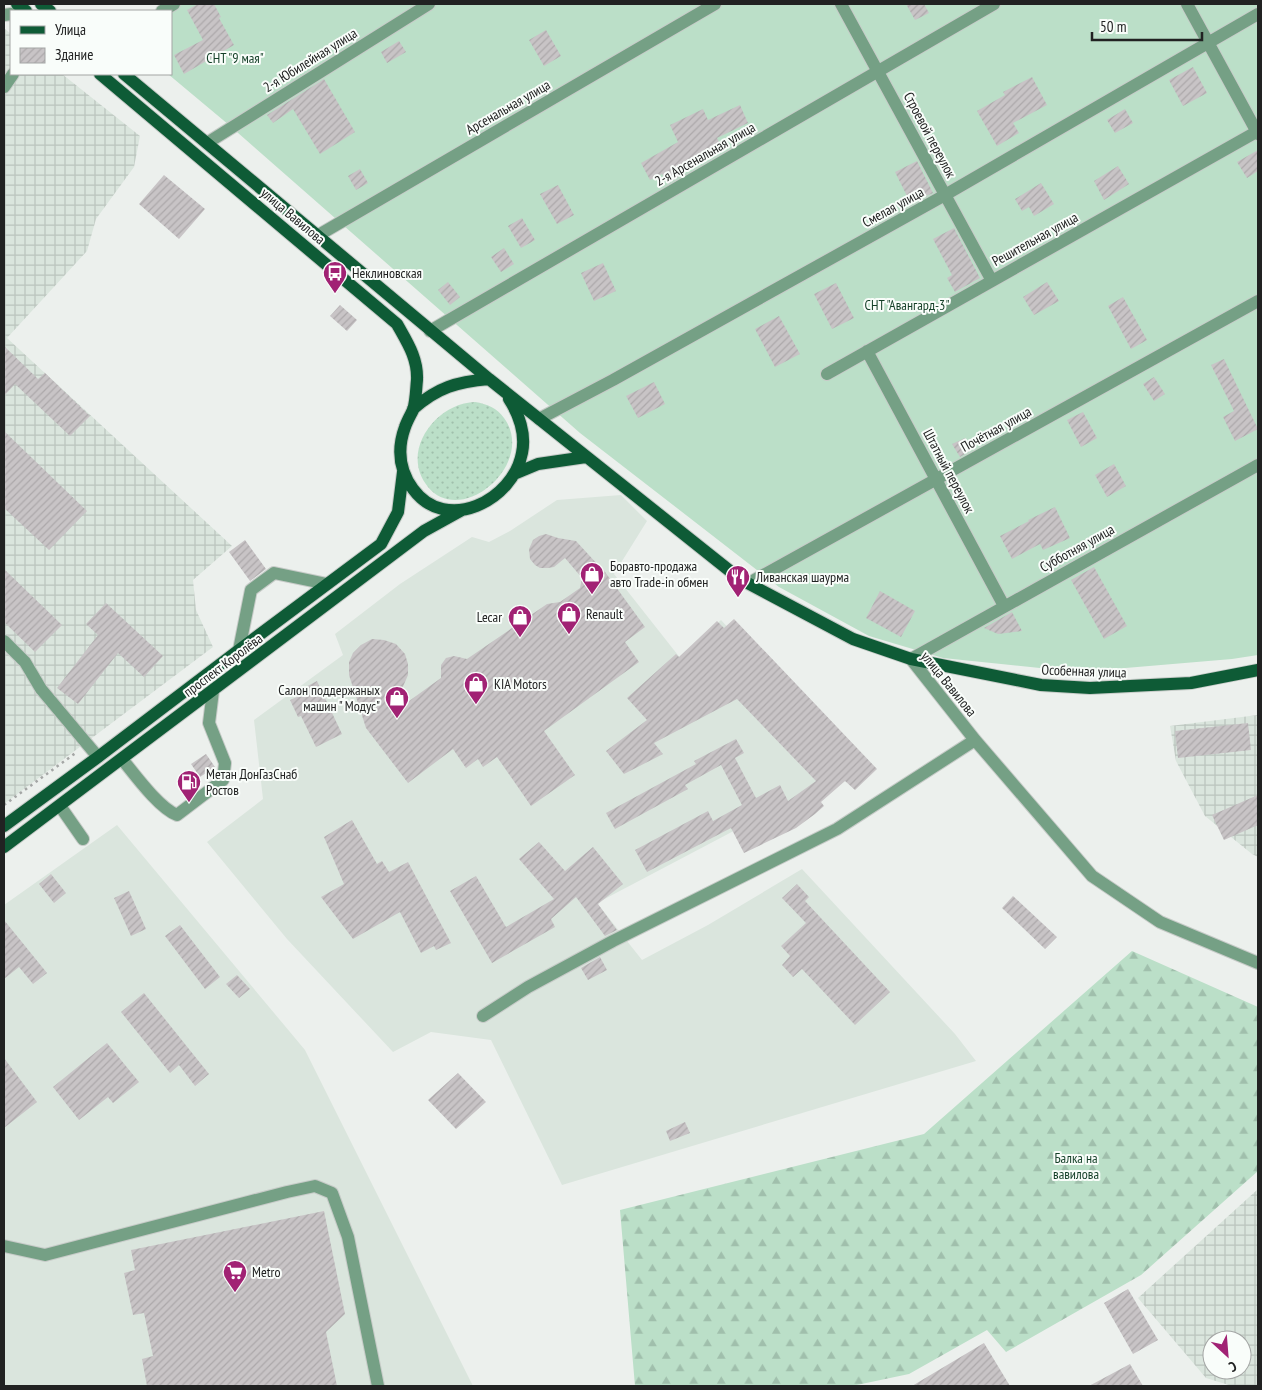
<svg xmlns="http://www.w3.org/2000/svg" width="1262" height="1390" font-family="'PT Sans Narrow',sans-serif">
<defs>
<pattern id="industrial-grid" width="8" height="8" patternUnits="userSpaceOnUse" patternTransform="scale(1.25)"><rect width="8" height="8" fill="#dae5dd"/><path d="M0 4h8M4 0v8" fill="none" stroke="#bbc4bd"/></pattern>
<pattern id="grass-dots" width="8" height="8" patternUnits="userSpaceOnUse" patternTransform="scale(1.25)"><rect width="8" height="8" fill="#bbdfc8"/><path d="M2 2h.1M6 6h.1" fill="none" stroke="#a0bfac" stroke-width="1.8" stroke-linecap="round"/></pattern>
<pattern id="forest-firs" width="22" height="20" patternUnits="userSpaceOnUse" patternTransform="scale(1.25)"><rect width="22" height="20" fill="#bbdfc8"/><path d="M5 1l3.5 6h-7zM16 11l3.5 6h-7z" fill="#a0bfac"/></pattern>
<pattern id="building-hatch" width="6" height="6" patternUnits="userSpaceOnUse" patternTransform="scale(1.25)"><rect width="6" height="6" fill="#c8c4c6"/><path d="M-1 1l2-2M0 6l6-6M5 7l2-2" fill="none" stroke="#aca8aa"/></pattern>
</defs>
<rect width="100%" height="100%" fill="#ecf0ed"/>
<path fill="#dae5dd" d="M621,495L647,521L614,574L681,659L721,620L855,764L806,793L597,903L642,960L708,925L802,869L955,1034L976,1061L562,1185L491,1040L431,1032L393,1052L287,939L207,842L263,799L254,720L343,655L335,634L400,584L472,537L489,542L510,531L557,500Z
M117,825L305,1050L473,1386H4V905Z"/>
<path fill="url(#industrial-grid)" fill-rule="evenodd" d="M4,28L11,34V74H62L140,136L134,167L96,219L87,251L7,338L232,546L193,580L196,610L213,647L4,804Z
M1258,715V857L1252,854L1205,816L1176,761L1170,726Z
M1258,1189V1386H1232L1206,1378L1138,1298ZM1212,1340H1242V1370H1212Z"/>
<path fill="url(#grass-dots)" d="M475,402C487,404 497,408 504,418C537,463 462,528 428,487C399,452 436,403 475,402Z"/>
<path fill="url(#forest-firs)" d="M1132,951L1258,1007V1171L1141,1275L1006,1352L987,1330L909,1374L852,1386H635L620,1210L924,1134Z"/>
<path fill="#bbdfc8" d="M180,4H1258V655L1232,659L1078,672L943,658L869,636L779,587L580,433L229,125L168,74H171V11Z"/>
<path fill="url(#building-hatch)" d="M198,4H214L221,17L219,18L234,45L184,74L174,55L203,40L187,10Z
M906,4H924L929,13L915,20Z
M546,30L561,56L544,66L529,40Z
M399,41L406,52L387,63L381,52Z
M1193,67L1207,93L1183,106L1169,80Z
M1032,77L1047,105L1013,123L1019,133L997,146L977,111L1005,95L1003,92Z
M324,79L355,132L320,154L293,109L273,123L267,115Z
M740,105L748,123L717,138L721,145L674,169L679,177L668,184L662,174L650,180L641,163L678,142L670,125L703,109L708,120Z
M1125,109L1133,123L1115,133L1107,120Z
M1258,150V171L1247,178L1237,162Z
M917,161L933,193L922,198L918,191L907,196L895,172Z
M1118,166L1129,184L1104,200L1094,181Z
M360,169L368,183L356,190L348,176Z
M164,175L205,209L179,239L139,204Z
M1041,183L1054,204L1034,216L1029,207L1022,211L1015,199Z
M558,185L574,215L557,224L540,194Z
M522,218L535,240L521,248L508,226Z
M954,228L980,278L955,292L947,278L952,275L933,239Z
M504,248L514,264L501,272L491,257Z
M603,263L616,291L594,301L581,273Z
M448,282L460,297L450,305L438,290Z
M1047,282L1059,301L1034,315L1023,297Z
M836,283L854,318L832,329L814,294Z
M1123,297L1147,340L1131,349L1108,306Z
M340,305L357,320L347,331L330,316Z
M779,316L800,354L775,367L755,329Z
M4,346L38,379L45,373L90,416L70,436L15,384L4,396Z
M1224,359L1258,429L1235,441L1223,417L1234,411L1211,365Z
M1154,377L1165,394L1154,401L1143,384Z
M654,382L665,404L638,418L626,396Z
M1083,412L1097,438L1081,447L1067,420Z
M4,431L87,511L49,550L4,508Z
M965,438L972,450L960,457L952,444Z
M1114,464L1126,486L1107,497L1095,475Z
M1055,507L1070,538L1043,550L1040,544L1012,559L1000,536L1029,521L1028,520Z
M546,534L558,538L576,541L599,566L600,565L645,627L625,642L639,662L544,731L575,775L531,806L497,757L483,767L478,759L466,768L453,749L408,783L366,728L349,675V662L353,653L361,645L372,639L384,640L396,644L405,654L408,664V675L391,714L441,678V665L446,658L454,656L467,659L547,604L560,602L580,588L582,578L565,558L554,567L548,568H540L535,565L530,559L529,549L533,540L539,536Z
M245,540L266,569L250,581L229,552Z
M1094,567L1127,626L1104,639L1071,580Z
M4,569L62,625L35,652L4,622Z
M880,591L915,611L901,637L866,618Z
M106,603L163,656L144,677L118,653L78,704L57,688L98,635L86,624Z
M1012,612L1022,631L998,634L984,628Z
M734,619L877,769L855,790L845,781L821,802L824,806L815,814L796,828L744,853L731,828L647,872L635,850L708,811L713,821L742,805L721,765L685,785L688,789L615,829L606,813L696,764L694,761L736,739L744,753L735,758L756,798L780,785L788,801L816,781L737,699L654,743L663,754L624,774L606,751L647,720L627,698L676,654L679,657L717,621L724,628Z
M317,681L342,734L316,747L301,716L298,717L290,700L304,694L302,689Z
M1248,723L1251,750L1178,758L1175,731Z
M206,754L215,767L200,777L191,764Z
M1258,795V825L1224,840L1212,815Z
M352,820L377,864L382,861L389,872L408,862L451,943L436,950L434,946L421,953L400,912L353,939L321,897L344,884L324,837Z
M539,842L565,871L593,847L623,884L598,904L617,930L605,936L576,897L551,919L555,927L492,963L450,891L476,876L506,927L554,899L519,859Z
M51,874L66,893L54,903L39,884Z
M797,884L809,897L805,901L890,992L855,1025L802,969L793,977L782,965L790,956L781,946L806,923L782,898Z
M129,891L146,929L131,936L114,898Z
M1013,896L1057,937L1045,949L1002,908Z
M4,920L47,973L33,984L19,967L4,979Z
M180,925L220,977L205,989L165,936Z
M600,957L607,970L588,980L581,968Z
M237,975L250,989L239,998L226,984Z
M144,993L209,1074L195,1086L179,1065L170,1073L121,1012Z
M107,1043L139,1082L113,1103L108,1097L79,1120L53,1087Z
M4,1058L37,1102L4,1128Z
M458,1073L486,1102L456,1129L428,1100Z
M685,1122L690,1133L670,1141L666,1131Z
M324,1211L345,1314L326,1332L337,1386H147L142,1359L153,1356L144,1313L133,1315L124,1273L135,1270L131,1250Z
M1128,1289L1158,1340L1133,1354L1104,1303Z
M984,1343L1010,1386H912Z
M1130,1364L1143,1386H1089Z"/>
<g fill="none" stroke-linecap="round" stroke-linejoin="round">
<g stroke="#c7cbc8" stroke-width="14">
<path id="minor" d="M841,4L992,281
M1187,4L1258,134
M162,11L174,4
M4,15L11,14
M4,87L13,74
M207,143L429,4
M317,236L715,4
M430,331L994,4
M867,351L1004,606
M827,374L1258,131
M539,419L613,380L945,195L1258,14
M1258,465L911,659L975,740L1092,876L1160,922L1258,963
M749,583L1258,301
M4,641L25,662L41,689L98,757
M239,650L251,590L274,573L327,584
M122,759C135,775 159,808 177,815L223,780L225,763L209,723L213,691
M60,806L83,839
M483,1016L528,987L613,941L837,829L975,740
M4,1246L45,1255L287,1192L315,1186L332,1193L348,1237L378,1386"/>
</g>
<g stroke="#c7cbc8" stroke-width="14">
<path id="major" d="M17,4L26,11
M41,4L50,11
M100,74L397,324C407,342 418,358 417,380C416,389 416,401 413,410C410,416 407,421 405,427C397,449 399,470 413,489C446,534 513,501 522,453C526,434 519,414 509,399
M124,74L489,379L740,579L853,639L911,659L1041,685L1090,688L1191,683L1258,670
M413,409C438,387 457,382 489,379
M514,474L538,464L586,457
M4,826L98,757L239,650L381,544L398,512L403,472
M4,847L424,531L462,510"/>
</g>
<path stroke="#a4a6a5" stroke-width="2.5" stroke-dasharray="2.5 4" stroke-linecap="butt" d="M4,805L77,752"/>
<use href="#minor" stroke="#75a085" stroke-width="12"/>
<use href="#major" stroke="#0e5b36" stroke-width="12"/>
</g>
<defs>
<g id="bus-pin" transform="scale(1.25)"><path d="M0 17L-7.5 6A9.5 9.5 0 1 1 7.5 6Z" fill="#a12274" stroke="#f9fdfa"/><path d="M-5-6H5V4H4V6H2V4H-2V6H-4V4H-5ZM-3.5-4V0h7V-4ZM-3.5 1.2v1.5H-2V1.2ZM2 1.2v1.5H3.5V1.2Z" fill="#fff"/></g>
<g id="shop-pin" transform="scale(1.25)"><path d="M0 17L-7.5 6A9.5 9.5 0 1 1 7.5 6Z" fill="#a12274" stroke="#f9fdfa"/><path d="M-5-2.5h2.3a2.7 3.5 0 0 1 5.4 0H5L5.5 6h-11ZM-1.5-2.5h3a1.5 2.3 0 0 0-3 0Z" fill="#fff"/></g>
<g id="restaurant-pin" transform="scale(1.25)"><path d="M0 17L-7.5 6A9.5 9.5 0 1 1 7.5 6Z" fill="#a12274" stroke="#f9fdfa"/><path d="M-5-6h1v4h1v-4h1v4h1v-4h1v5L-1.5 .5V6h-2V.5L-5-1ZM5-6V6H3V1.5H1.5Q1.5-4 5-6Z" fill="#fff"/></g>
<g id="fuel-pin" transform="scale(1.25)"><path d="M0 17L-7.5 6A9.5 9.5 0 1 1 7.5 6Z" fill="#a12274" stroke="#f9fdfa"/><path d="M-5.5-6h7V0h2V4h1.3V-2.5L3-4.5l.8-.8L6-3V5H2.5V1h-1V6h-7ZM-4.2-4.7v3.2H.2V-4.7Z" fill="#fff"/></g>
<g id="supermarket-pin" transform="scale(1.25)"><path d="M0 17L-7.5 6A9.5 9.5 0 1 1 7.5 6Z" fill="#a12274" stroke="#f9fdfa"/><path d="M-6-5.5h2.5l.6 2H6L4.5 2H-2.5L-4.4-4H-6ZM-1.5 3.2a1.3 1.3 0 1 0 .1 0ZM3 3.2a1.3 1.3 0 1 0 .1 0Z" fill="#fff"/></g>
</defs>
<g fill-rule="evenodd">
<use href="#bus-pin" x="335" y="273"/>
<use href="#shop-pin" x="592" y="574"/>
<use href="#restaurant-pin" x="738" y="577"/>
<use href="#shop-pin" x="569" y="614"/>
<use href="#shop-pin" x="520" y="617"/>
<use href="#shop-pin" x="476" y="684"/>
<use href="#shop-pin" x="397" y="698"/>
<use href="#fuel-pin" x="189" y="782"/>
<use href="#supermarket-pin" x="235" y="1272"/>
</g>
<g text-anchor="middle" stroke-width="4" stroke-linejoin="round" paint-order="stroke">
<g font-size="14" fill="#133f27" stroke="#f9fdfa">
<text x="235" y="63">СНТ "9 мая"</text>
<text x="907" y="310">СНТ "Авангард-3"</text>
<text x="1076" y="1163">Балка на<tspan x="1076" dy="16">вавилова</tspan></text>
</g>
<g font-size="14" fill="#212222" stroke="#f9fdfa">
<text transform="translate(310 60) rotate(-32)" y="5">2-я Юбилейная улица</text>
<text transform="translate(508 107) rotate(-30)" y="5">Арсенальная улица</text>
<text transform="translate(930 135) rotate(62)" y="5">Строевой переулок</text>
<text transform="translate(705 154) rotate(-30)" y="5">2-я Арсенальная улица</text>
<text transform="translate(893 207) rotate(-29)" y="5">Смелая улица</text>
<text transform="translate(293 216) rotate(40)" y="5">улица Вавилова</text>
<text transform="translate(1035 239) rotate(-29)" y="5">Решительная улица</text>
<text transform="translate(996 429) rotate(-29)" y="5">Почётная улица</text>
<text transform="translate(949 471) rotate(62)" y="5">Штатный переулок</text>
<text transform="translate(1077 548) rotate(-29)" y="5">Субботняя улица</text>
<text transform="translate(223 665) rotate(-37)" y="5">проспект Королёва</text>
<text transform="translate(1084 671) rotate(2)" y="5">Особенная улица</text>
<text transform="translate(949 684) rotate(51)" y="5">улица Вавилова</text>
</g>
<g font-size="14" fill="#212222" stroke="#f9fdfa" text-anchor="start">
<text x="352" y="278">Неклиновская</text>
<text x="610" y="571">Боравто-продажа<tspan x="610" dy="16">авто Trade-in обмен</tspan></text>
<text x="756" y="582">Ливанская шаурма</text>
<text x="586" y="619">Renault</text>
<text x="502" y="622" text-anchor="end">Lecar</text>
<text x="494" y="689">KIA Motors</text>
<text x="380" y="695" text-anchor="end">Салон поддержаных<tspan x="380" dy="16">машин " Модус"</tspan></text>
<text x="206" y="779">Метан ДонГазСнаб<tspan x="206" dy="16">Ростов</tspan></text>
<text x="252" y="1277">Metro</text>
</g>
</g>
<rect width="1262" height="1390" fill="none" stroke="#212222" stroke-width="10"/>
<rect x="10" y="10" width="162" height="65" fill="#f9fdfa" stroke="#a3a5a4"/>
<rect x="20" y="26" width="25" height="8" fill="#0e5b36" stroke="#a3a5a4"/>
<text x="55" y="35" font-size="15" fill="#212222">Улица</text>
<rect x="20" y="48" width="25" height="15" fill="url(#building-hatch)" stroke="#a3a5a4"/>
<text x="55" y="60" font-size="15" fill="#212222">Здание</text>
<g transform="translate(1227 1355) rotate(154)"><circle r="24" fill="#f9fdfa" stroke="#a3a5a4"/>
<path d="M0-4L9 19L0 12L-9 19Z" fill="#a12274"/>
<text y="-8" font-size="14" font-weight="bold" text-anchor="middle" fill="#212222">С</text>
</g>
<path d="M1092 32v8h110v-8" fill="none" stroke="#212222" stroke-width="2.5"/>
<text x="1100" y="32" font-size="15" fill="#212222" stroke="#f9fdfa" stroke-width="4" paint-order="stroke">50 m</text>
</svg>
